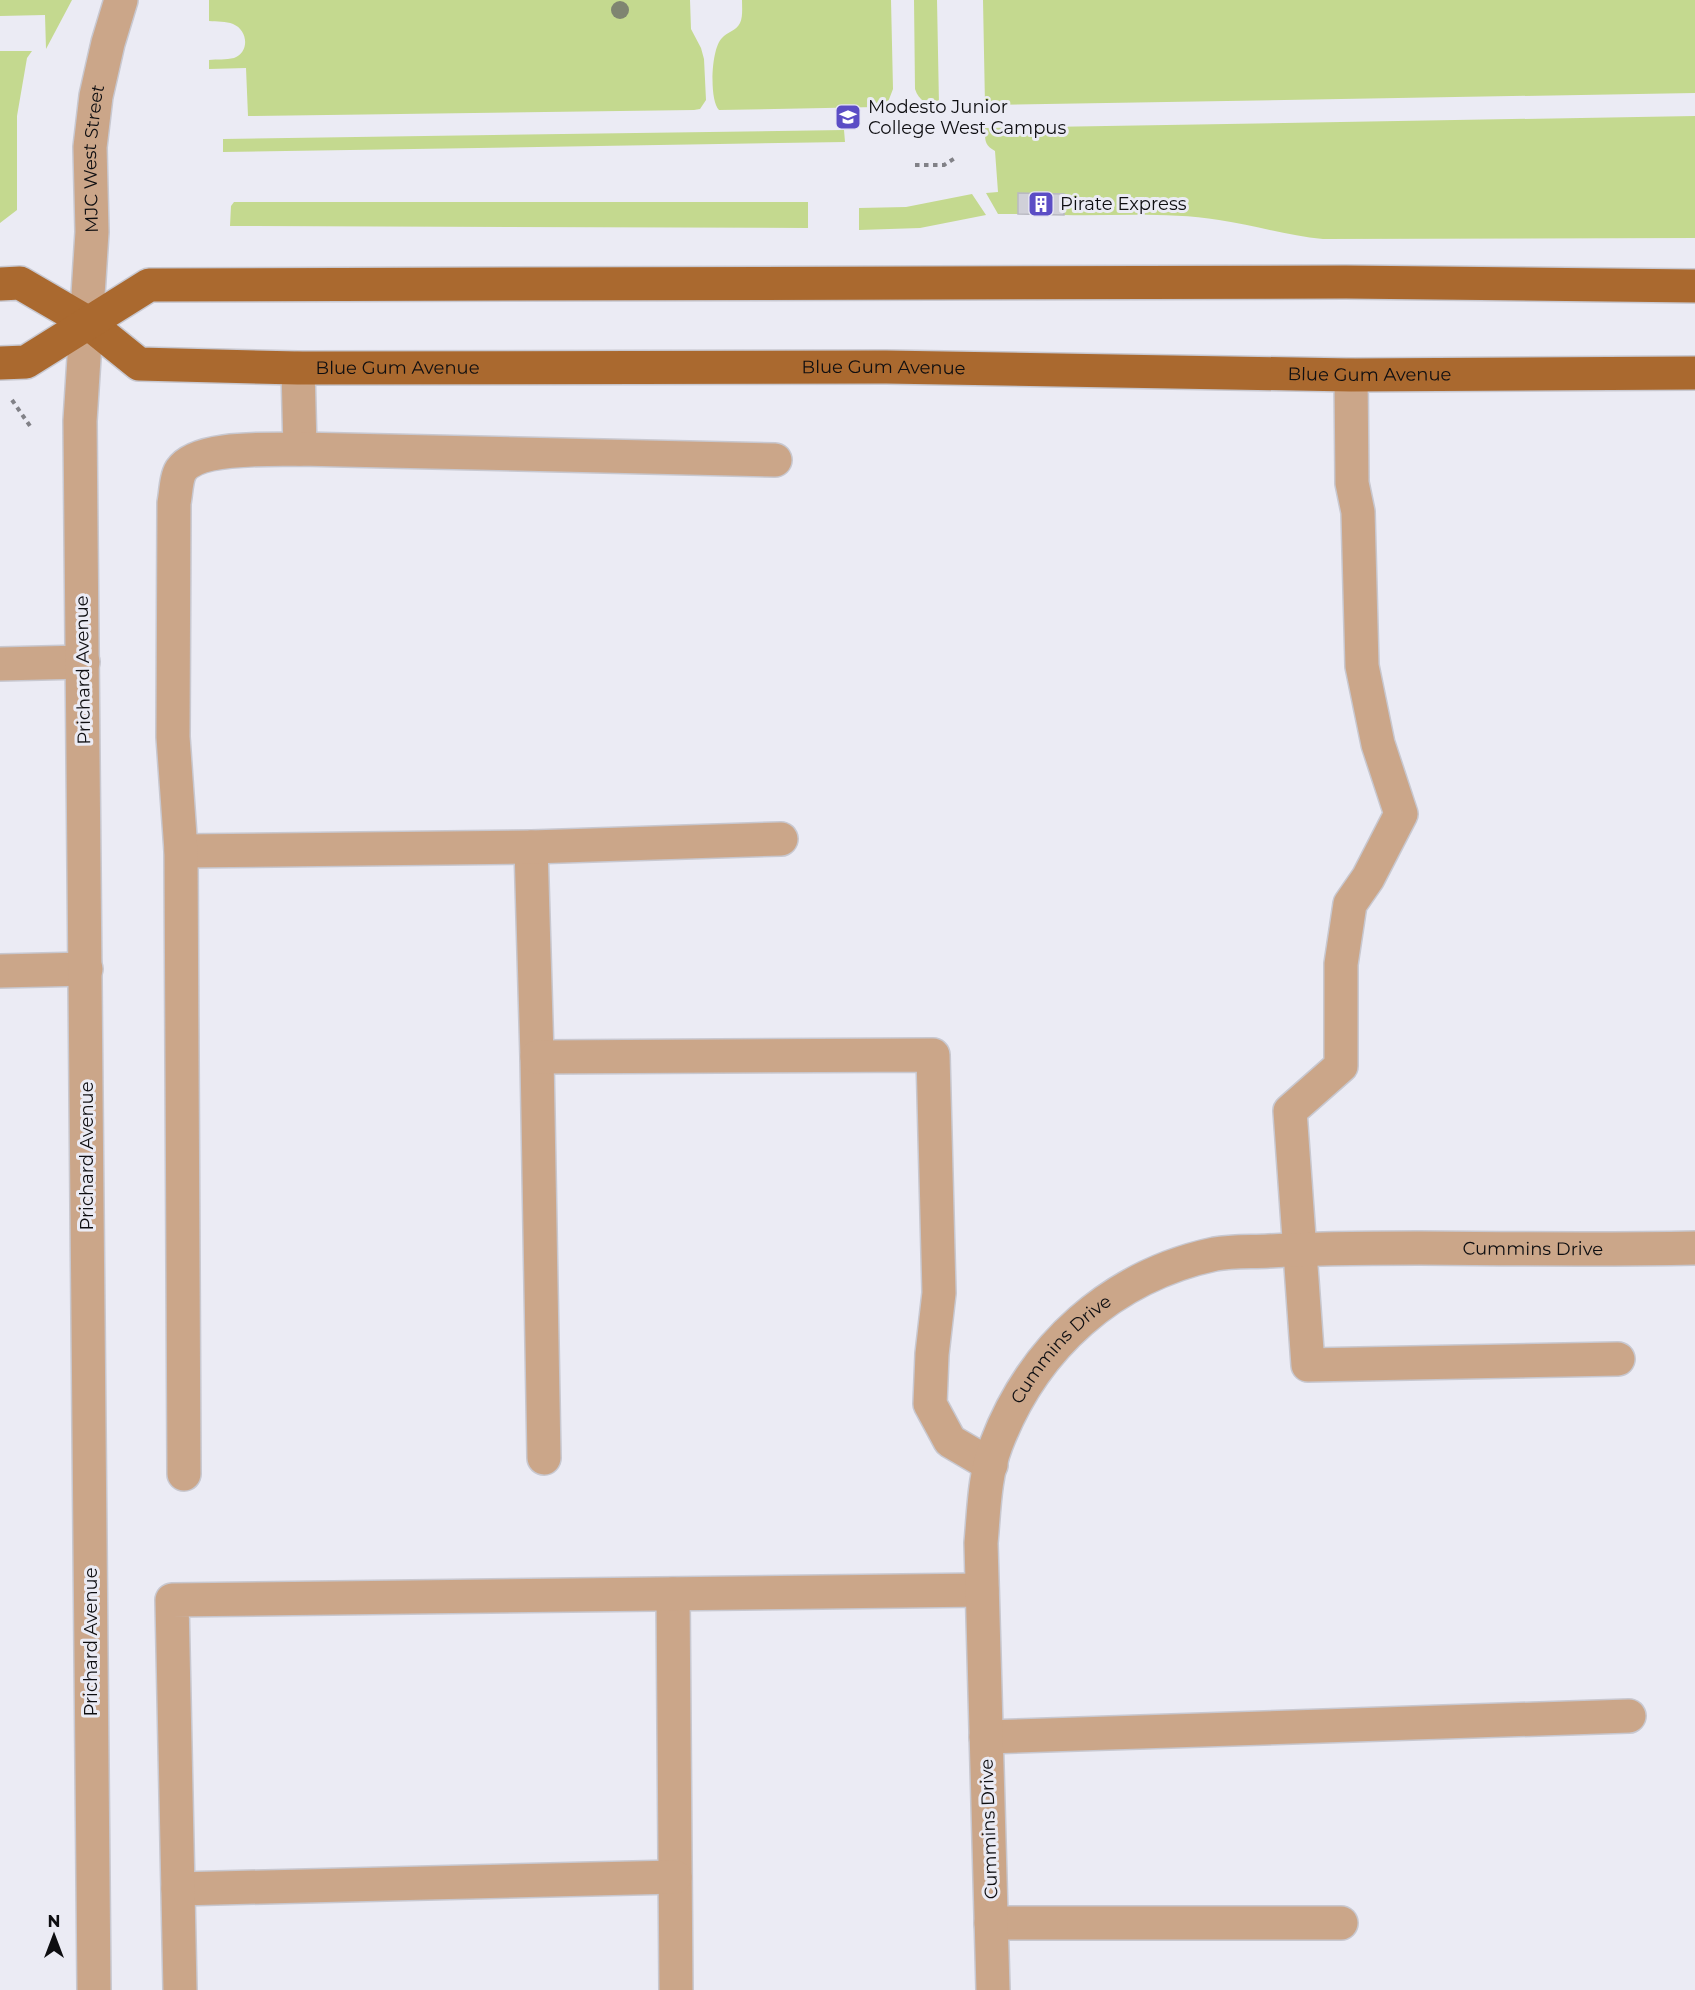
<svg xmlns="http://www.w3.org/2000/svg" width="1695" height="1990" font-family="Montserrat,sans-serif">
<rect width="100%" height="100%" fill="#ebebf4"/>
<path fill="#c4d98f" d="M0,0H72L46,49L45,15L0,16Z
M209,0H690L691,29L701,48L704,59L706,100L700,109L694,110L248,116L246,68L209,69V60C217,59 226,60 234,58C250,52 248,30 233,24C226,21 217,22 209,21Z
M742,0H891L893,89L888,102L876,107L719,110C709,100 711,48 722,38C727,32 736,31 740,23C743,17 742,7 742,0Z
M914,0H937L939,105C927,105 919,101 915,89Z
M983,0H1695V93L985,105Z
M0,51H32L27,58L17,116V210L0,223Z
M1695,116V238L1323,239C1288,236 1254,225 1219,220C1168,212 1115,216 1064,215L1063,194L1018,193V214H998L986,193L998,192L995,151C984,145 985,140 985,128Z
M844,130L845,142L223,152V139Z
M972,194L986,215L920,228L859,230V208L906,207Z
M234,202H808V228L230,226L231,206Z"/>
<path fill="#d0d0d8" stroke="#b9b9c2" stroke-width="1.5" d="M1018,193L1064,194V215L1018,214Z"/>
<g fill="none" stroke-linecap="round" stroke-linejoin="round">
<g stroke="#c8c8d0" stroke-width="36">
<g id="minor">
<path d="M298,368L300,449"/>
<path d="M1351,375L1352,483L1358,512L1362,666L1378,744L1401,814L1368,878L1350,904L1341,964V1066L1290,1111L1308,1365L1618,1359"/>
<path d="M0,664L83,662"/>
<path d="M531,847L537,1057L544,1458"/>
<path d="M181,851L531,847L781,839"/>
<path d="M0,971L86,969"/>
<path d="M537,1057L933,1055L939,1293L932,1354L930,1404L950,1441L991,1465"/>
<path d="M184,1474L181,851L173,737L174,503C176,493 176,478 181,470C198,445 272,450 300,449L775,460"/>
<path d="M673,1594L676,1990"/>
<path d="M986,1737L1629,1716"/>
<path d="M178,1889L675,1877"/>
<path d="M991,1923H1341"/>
<path id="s1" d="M94,1990L80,421L92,232L90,147L96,96L108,43L121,0"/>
<path d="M180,1990L172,1600L982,1590"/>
<path id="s2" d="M993,1990L981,1543C984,1511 984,1477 996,1445C1033,1347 1112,1276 1215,1254C1232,1251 1251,1252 1269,1251C1319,1248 1369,1248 1419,1248C1511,1249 1603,1250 1695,1248"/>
</g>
</g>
<g stroke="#c8c8d0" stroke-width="36">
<g id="major">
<path id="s3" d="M0,284L20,283L87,322L139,364L298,368L886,367L1351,375L1695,373"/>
<path d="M0,363L26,362L149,285L1346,282L1695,286"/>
</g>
</g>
<path stroke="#818187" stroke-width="4" stroke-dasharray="4.5 4.5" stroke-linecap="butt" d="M915,165H944L955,158
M12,400L30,426"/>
<use href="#minor" stroke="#cba689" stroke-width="33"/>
<use href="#major" stroke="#aa692f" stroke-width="33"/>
</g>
<circle fill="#7f8571" cx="620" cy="10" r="9"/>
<defs>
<g id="university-square" transform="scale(1.35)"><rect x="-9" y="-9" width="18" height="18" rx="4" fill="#5b4dc5" stroke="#ebebf4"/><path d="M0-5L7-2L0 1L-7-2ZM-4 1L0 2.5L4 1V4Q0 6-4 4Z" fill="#fff"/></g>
<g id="building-square" transform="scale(1.35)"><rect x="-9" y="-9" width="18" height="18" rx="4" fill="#5b4dc5" stroke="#ebebf4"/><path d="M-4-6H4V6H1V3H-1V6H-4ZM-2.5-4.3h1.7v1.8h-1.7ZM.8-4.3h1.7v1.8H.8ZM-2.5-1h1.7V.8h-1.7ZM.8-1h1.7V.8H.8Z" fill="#fff"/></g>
</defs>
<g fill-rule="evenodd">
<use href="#university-square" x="848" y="117"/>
<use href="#building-square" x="1041" y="204"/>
</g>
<g text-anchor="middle" stroke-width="6" stroke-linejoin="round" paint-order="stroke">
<g font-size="18" fill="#0e0e11" stroke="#ebebf4" text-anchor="start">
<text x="868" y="113">Modesto Junior<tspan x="868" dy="21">College West Campus</tspan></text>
<text x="1060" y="210">Pirate Express</text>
</g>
<g font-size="18" fill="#0e0e11" stroke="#ebebf4">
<text dy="6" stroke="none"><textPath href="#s1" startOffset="1832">MJC West Street</textPath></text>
<text dy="6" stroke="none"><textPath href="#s3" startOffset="423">Blue Gum Avenue</textPath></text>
<text dy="6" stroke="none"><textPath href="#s3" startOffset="909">Blue Gum Avenue</textPath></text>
<text dy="6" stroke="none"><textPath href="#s3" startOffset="1395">Blue Gum Avenue</textPath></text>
<text transform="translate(83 670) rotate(-91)" y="6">Prichard Avenue</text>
<text transform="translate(87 1156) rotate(-90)" y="6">Prichard Avenue</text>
<text dy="6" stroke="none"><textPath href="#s2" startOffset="1168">Cummins Drive</textPath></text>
<text dy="6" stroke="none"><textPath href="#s2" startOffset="664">Cummins Drive</textPath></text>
<text transform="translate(91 1642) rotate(-90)" y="6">Prichard Avenue</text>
<text transform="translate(989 1829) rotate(-92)" y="6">Cummins Drive</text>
</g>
</g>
<g transform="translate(54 1936)" stroke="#ebebf4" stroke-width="4.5" paint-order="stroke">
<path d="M0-4.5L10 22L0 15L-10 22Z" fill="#0e0e11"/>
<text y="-9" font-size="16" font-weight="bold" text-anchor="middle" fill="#0e0e11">N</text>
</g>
</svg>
